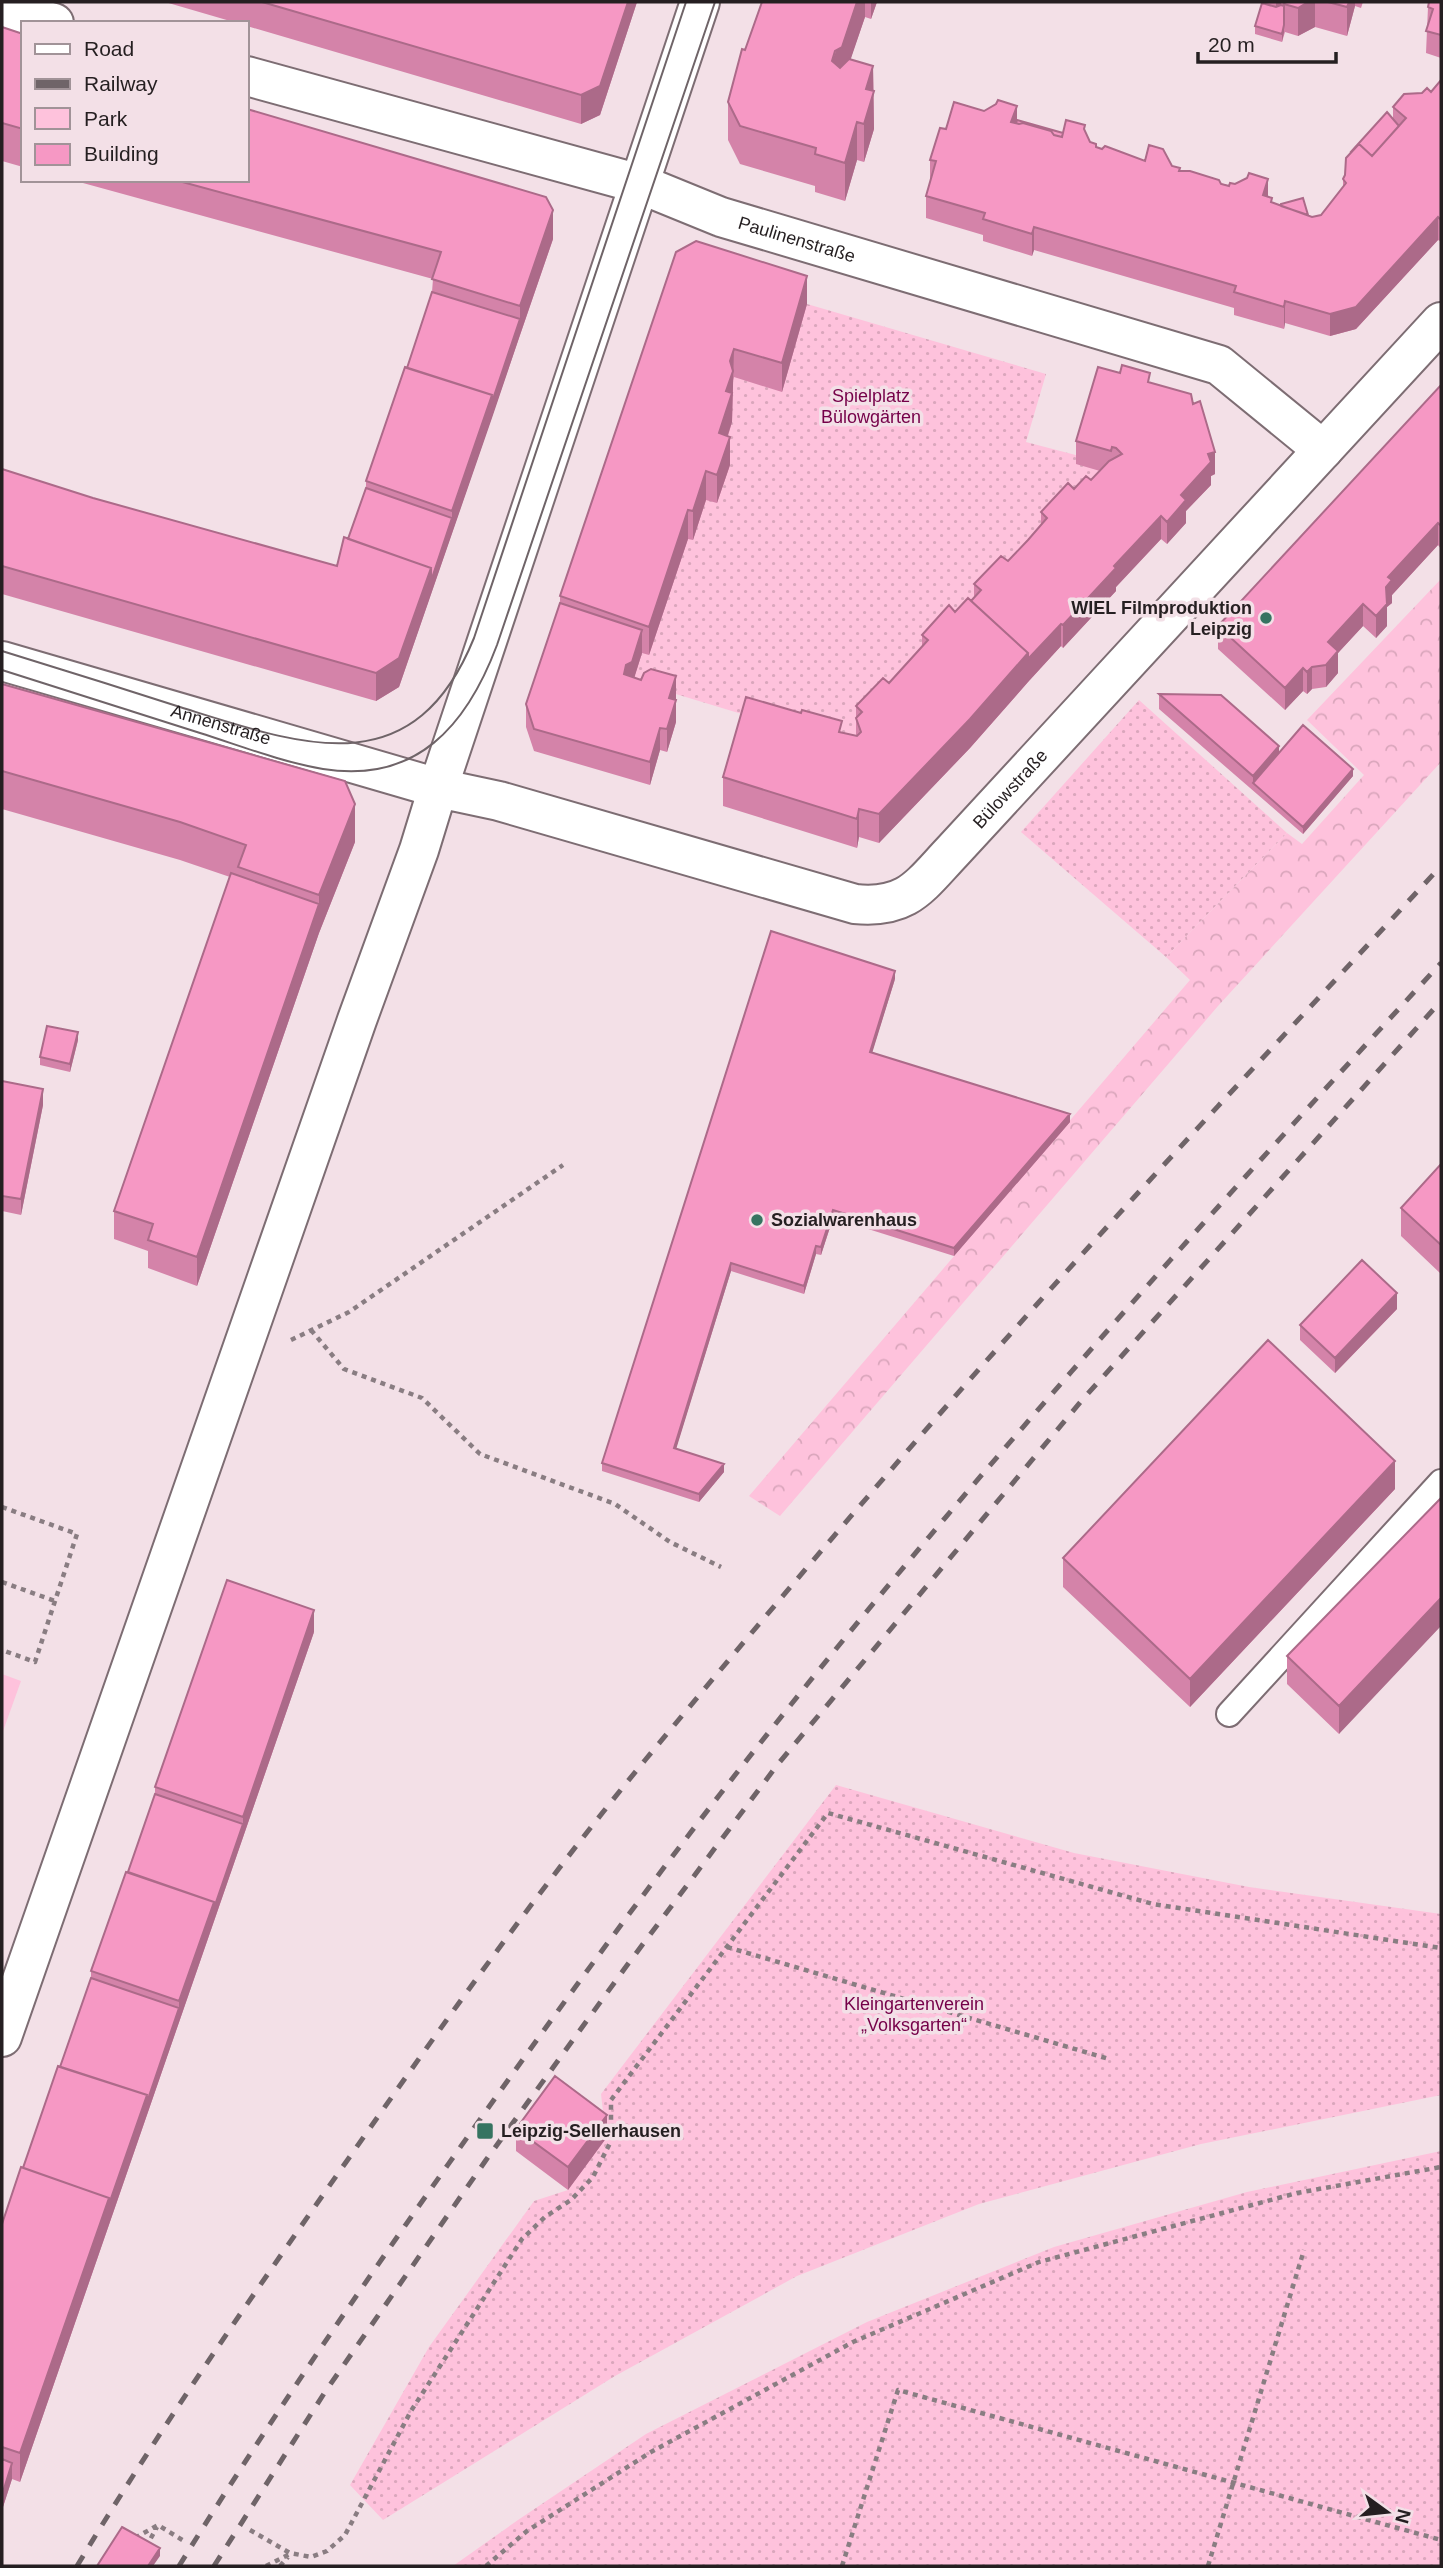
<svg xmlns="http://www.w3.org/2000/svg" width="1443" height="2568" font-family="Helvetica,sans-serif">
<defs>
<pattern id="green-dots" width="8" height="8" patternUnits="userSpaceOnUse" patternTransform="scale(1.75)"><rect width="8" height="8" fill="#fec2dc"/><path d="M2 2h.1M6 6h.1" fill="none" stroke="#daa6bc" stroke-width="1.8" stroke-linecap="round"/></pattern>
<pattern id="forest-crowns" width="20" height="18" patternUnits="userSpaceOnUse" patternTransform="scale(1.75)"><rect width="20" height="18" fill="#fec2dc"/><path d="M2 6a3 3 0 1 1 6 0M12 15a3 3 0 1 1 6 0" fill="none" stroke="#daa6bc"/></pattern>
</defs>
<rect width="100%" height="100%" fill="#f3e0e7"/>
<path fill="url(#green-dots)" d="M807,304L1046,374L1026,442L1110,464L847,746L633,681L724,363Z
M1139,700L1287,833L1166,957L1021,832Z
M836,1785L1074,1853L1249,1887L1441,1914V2095L1201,2144L979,2204L797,2276L615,2376L383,2520L350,2485L429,2347L534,2201L568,2190L606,2137L601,2094Z
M1441,2151V2566H453L518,2520L646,2434L867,2322L1054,2247L1247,2192Z"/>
<path fill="url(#forest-crowns)" d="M1441,579V762L1218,1006L780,1516L749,1496L1190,980L1166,957L1287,833L1302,844L1364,775L1307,720Z"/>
<path fill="#fec2dc" d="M2,1674L21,1681L2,1734Z"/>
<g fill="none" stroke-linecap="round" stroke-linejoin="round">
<g stroke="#7d6d73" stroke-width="28">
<path id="lane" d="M1229,1714L1441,1482"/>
</g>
<g stroke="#7d6d73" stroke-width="42">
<g id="street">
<path d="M2,8L54,23"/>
<path id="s1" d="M247,76L640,184L721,217L1219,365L1323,450"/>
<path id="s2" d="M2,2037L357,1020L419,850L438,788L499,801L855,904C907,909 919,887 952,852L1441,322"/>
</g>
</g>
<g stroke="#7d6d73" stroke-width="42">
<g id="secondary">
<path id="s3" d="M2,661L438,788L700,2"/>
</g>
</g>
<path stroke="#897d82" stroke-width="4.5" stroke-dasharray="5 5" stroke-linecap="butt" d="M311,1330L344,1369L422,1398L480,1454L615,1504L670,1542L721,1567
M291,1340L349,1312L563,1165
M2,1507L77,1534L35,1662L2,1650
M2,1582L55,1601
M727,1947L1109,2059
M250,2530L290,2553L311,2557L327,2551L345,2535L411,2411L522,2239L545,2217L571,2200L593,2177L611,2141V2100L828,1813L1153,1904L1441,1948
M135,2538L158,2525L184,2541
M146,2547L157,2527
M266,2566L290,2554
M280,2566L288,2557
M486,2566L527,2531L651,2452L853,2342L1039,2262L1297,2193L1441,2167
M842,2566L898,2390L1441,2540
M1208,2566L1304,2250"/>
<use href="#lane" stroke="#fff" stroke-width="24"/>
<use href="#street" stroke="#fff" stroke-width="38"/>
<use href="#secondary" stroke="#fff" stroke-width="38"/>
<path stroke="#6f6468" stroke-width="2" d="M2,651C61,669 121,688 180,707C301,745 413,788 474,638L686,2
M2,670C68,691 134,712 200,733C241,746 282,762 323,769C417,784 467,725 497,645L715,2"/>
<path stroke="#6f6468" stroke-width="5" stroke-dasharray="12 12" stroke-linecap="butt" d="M77,2566C162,2425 256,2290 351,2155C445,2021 541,1886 646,1759C774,1605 905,1451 1039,1302C1171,1155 1307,1011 1441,866
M179,2566C267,2424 362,2286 459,2149C544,2029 631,1909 721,1793C946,1504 1193,1232 1441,963
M214,2566L325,2392L486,2160L625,1968L778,1764L1083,1399L1441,1001"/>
</g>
<path fill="#d483a9" d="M165,2H637L600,115L581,124L247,26V23H237Z
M762,2H877L871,19L865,17L850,60L873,66L874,129L864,162L857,160L845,201L815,192V186L740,164L728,140V102Z
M1257,2H1363L1361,8L1355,6L1347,36L1315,27L1298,36L1285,32L1282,42L1255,34V26L1262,3Z
M1441,2V58L1426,53L1428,7Z
M2,27L23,34V167L2,161Z
M1441,80L1440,241L1438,240L1356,329L1330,336L1285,323L1284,329L1234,315V308L1034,250L1032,256L983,241V235L926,218V196L930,182V160L946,129L1017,120L1063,133L1085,132L1090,142L1096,147L1145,161L1172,166L1180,171L1268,197L1272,202L1312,217L1321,215L1343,187V179L1393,119V107L1431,92Z
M72,180H247L553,239L399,687L376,701L2,594V469L93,498L337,566L348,539L366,488V481L407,368L432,292L433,279Z
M676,252L807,304L782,392L734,377L733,381L732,422L728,436L730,465L717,503L706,500L693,540L688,539L649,655L642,653L634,678L641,680L676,676V722L667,752L660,750L650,785L534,751L526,727V704L560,603V596Z
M1150,382L1193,404L1215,474L1211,476V485L1186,511V523L1167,544L1161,539L1116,587V591L1063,648L1061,646L1028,682L970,748L879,843L859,837L857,848L723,806V777L842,732L856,736V706L889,683L922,647V635L971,601L974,597V584L1008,561L1041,525V512L1074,489L1091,480L1100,471L1076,464V441Z
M1441,385V549L1438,545L1392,595V603L1387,607V626L1376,638L1363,626L1338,653V673L1326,687L1312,689L1307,694L1303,691L1285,710L1218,649V626Z
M2,684L355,842L319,933L197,1286L148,1268V1251L114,1239V1211L230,877L180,860L2,809Z
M1159,694L1279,754L1353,776L1303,834L1159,709Z
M895,979L872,1052L1070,1122L954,1256L833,1218L821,1255L816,1254L804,1294L731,1271L676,1448L724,1472L699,1502L602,1471V1463Z
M78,1040L70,1072L40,1065V1057Z
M2,1081L43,1105L21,1215L2,1211Z
M1441,1164V1274L1401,1236V1208Z
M1397,1309L1335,1373L1300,1340V1325Z
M1395,1489L1190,1707L1063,1587V1558Z
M1441,1498L1339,1734L1287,1684V1656Z
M314,1632L20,2482L12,2479L2,2510V2224L60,2067L91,1978V1971L128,1872L155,1794V1787Z
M516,2129L607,2137L568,2190L516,2151Z"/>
<path fill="#ac6a89" d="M628,2H637L600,115L581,124V95Z
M857,2H865V17L842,85L832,61Z
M871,2H877L871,19Z
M1276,2H1281V12L1276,15Z
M1308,2H1315V27L1298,36V8Z
M1349,2H1355V6L1347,36V7Z
M1284,25V32L1282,42V34Z
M873,66L874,129L864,162V124L866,89Z
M1017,106V128L1011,122Z
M857,122V160L845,201V163Z
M1268,179V201L1263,195Z
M553,210V239L520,335V306Z
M1438,217V240L1356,329L1330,336V314Z
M1441,218V240L1440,241V219Z
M1034,227V250L1032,256V234Z
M807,276V304L782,392V363Z
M1285,301V323L1284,329V307Z
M520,319V335L492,418V402Z
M734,349L732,422L719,462V433L730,361Z
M492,395V418L399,687L376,701V673L452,518V511Z
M730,437V465L717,503V475Z
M1215,452V474L1211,476V485L1186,511V523L1167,544V522L1181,495L1208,454Z
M706,471V500L693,540V511Z
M688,510V539L649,655V627Z
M1161,516V539L1116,587V591L1063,648V625L1114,566Z
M1438,523V545L1392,595V603L1387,607V626L1376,638V616L1388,577Z
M1363,604V626L1338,653V673L1326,687V665L1328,642Z
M1061,624V646L1028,682L970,748L879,843V814L1028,653Z
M642,630V653L632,685L624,674L626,665Z
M1312,667V689L1307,694V672Z
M1303,668V691L1285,710V688Z
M676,676V699L669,721V698Z
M676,700V722L667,752V729Z
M660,728V750L650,785V762Z
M1279,746V761L1253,783V776Z
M1353,769V776L1303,834V827Z
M355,804V842L319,933V895Z
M859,809V837L857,848V819Z
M319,904V933L197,1286V1257Z
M895,971V979L870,1060V1052Z
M78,1032V1040L70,1072V1064Z
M43,1089V1105L21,1215V1199Z
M1070,1114V1122L954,1256V1248Z
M833,1210V1218L821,1255V1247Z
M816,1246V1254L804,1294V1286Z
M731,1263V1271L674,1456V1448Z
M1397,1293V1309L1335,1373V1358Z
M1395,1461V1489L1190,1707V1679Z
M724,1464V1472L699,1502V1494Z
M1441,1598V1626L1339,1734V1706Z
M314,1610V1632L20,2482V2453L109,2198L179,2008V2001L214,1902L243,1824V1817Z
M607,2115V2137L568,2190V2167Z
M12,2463V2479L2,2510V2495Z
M160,2548V2556L153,2566H148Z"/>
<path fill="#f698c4" stroke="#ac6a89" stroke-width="2" d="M262,2H628L600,86L581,95Z
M762,2H857L842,47L835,51L832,61L840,68L849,59L873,66L866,89L874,91L864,124L857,122L845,163L815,154L816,148L740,126L728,102L742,49L745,50Z
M1285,2H1308L1298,8L1284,4Z
M1328,2H1349L1347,7Z
M1429,2H1441V35L1426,31L1433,9L1428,7Z
M1262,3L1276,7L1281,5L1284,6V25L1282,34L1255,26Z
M2,27L23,34V129L2,123Z
M1441,80V218L1440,219L1438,217L1356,307L1330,314L1285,301L1284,307L1234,292L1236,286L1034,227L1032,234L983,219L985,213L926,196L936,161L930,160L940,128L946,129L954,102L984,111L996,104L998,100L1017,106L1011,122L1019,124L1023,123L1051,131L1054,135L1062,137L1066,120L1085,125L1084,129L1090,142L1096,144V147L1102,149L1105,146L1145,161L1149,145L1163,149L1172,166L1180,168L1179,171H1190L1219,180L1221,184L1229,186L1230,183L1235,184L1247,178L1249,173L1268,179L1263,195L1272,198L1271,202L1312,217L1321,215L1346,183L1343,179L1345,175L1346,158L1359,144L1372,156L1406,118L1393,107L1404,94L1422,93L1427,88L1431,92Z
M247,109L546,197L553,210L520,306L432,279L441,252L175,180H247Z
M1387,112L1399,126L1372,156L1359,144L1350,153Z
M1017,120L1063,133L1062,137L1054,135L1051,131L1023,123L1019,124L1016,123Z
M1303,198L1308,215L1281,206V204Z
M696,241L807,276L782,363L734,349L730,361L733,371L726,391L732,393L719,433L730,437L717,475L706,471L693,511L688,510L649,627L560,596L676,252Z
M432,292L520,319L492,402V395L407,368Z
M1122,365L1150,373L1148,382L1191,394L1193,404L1200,401L1215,452L1208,454L1211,462L1181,495L1186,500L1167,522L1161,516L1114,566L1116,568L1063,625L1061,624L1028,659V653L971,601L981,590L974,584L1001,556L1008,561L1028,540L1047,518L1041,512L1068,483L1074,489L1086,476L1091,480L1109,461L1122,454L1116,448L1112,447L1111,451L1076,441L1098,367L1120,373Z
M405,367L492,395L452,511L366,481Z
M1441,385V526L1438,523L1388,577L1392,580L1386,587L1387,604L1376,616L1363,604L1328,642L1338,651L1326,665L1312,667L1307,672L1303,668L1285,688L1218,626Z
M2,469L93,498L337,566L344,537L431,568L399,658L376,673L2,566Z
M366,488L452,518L431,581V568L348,539Z
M968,598L1028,653L970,719L879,814L859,809L857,819L723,777L746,697L801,713L802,710L842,721L839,732L857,736L861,732L856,718L862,712L856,706L883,678L889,683L928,640L922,635L949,605L955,612Z
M560,603L642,630L632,662L626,665L624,674L641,680L644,673L651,669L676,676L669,698L676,700L667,729L660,728L650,762L534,729L526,704Z
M2,684L345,781L355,804L319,895L238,867L246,845L180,822L2,771Z
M1159,694L1221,695L1279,746L1253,776Z
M1303,725L1353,769L1303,827L1253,783Z
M231,873L319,904L197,1257L148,1240L153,1224L114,1211Z
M771,931L895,971L870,1052L1070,1114L954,1248L833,1210L821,1247L816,1246L804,1286L731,1263L674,1448L724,1464L699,1494L602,1463Z
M47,1026L78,1032L70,1064L40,1057Z
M2,1081L43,1089L21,1199L2,1196Z
M1441,1164V1245L1401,1208Z
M1362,1260L1397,1293L1335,1358L1300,1325Z
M1268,1340L1395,1461L1190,1679L1063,1558Z
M1441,1498V1598L1339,1706L1287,1656Z
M227,1580L314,1610L243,1817L155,1787Z
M155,1794L243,1824L214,1908V1902L128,1872Z
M126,1872L214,1902L179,2001L91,1971Z
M91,1978L179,2008L147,2102V2095L60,2067Z
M58,2066L147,2095L109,2204V2198L23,2168Z
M555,2076L607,2115L568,2167L516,2129Z
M21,2167L109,2198L20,2453L2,2447V2224Z
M2,2459L12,2463L2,2495Z
M122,2527L160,2548L148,2566H97Z"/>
<g fill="#367461" stroke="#f3e0e7" stroke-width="2.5">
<circle cx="1266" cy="618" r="7"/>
<circle cx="757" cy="1220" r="7"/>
<rect x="476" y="2122" width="18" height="18" rx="3.5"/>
</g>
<g text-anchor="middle" stroke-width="7" stroke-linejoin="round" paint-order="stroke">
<g font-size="18" fill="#251f21" stroke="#f3e0e7">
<text dy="6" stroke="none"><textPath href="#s1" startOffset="574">Paulinenstraße</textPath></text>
<text dy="6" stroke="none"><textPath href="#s3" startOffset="228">Annenstraße</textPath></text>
<text dy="6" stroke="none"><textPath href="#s2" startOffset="1958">Bülowstraße</textPath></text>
</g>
<g font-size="18" fill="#750049" stroke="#f3e0e7">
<text x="871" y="402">Spielplatz<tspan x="871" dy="21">Bülowgärten</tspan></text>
<text x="914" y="2010">Kleingartenverein<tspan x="914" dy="21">„Volksgarten“</tspan></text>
</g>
<g font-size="18" font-weight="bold" fill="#251f21" stroke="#f3e0e7" text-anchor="start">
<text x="1252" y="614" text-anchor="end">WIEL Filmproduktion<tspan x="1252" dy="21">Leipzig</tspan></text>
<text x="771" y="1226">Sozialwarenhaus</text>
<text x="501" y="2137">Leipzig-Sellerhausen</text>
</g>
</g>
<rect width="1443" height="2568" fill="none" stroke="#251f21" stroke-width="7"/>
<rect x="21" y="21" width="228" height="161" fill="#f3e0e7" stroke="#a19398" stroke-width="2"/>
<rect x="35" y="44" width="35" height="10" fill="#ffffff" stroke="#a19398" stroke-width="2"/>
<text x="84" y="56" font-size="21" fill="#251f21">Road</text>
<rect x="35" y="79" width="35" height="10" fill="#6f6468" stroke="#a19398" stroke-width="2"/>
<text x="84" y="91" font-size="21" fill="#251f21">Railway</text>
<rect x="35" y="108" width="35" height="21" fill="#fec2dc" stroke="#a19398" stroke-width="2"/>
<text x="84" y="126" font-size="21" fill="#251f21">Park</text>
<rect x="35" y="144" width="35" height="21" fill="#f698c4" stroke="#a19398" stroke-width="2"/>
<text x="84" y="161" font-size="21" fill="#251f21">Building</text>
<g transform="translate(1387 2512) rotate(105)" stroke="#f3e0e7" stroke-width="5" paint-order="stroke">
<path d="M0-5L12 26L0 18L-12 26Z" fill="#251f21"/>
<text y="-10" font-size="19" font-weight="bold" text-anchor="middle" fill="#251f21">N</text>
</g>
<path d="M1198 52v10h138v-10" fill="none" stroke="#251f21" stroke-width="3.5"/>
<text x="1208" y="52" font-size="21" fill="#251f21" stroke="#f3e0e7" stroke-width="5" paint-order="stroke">20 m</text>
</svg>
